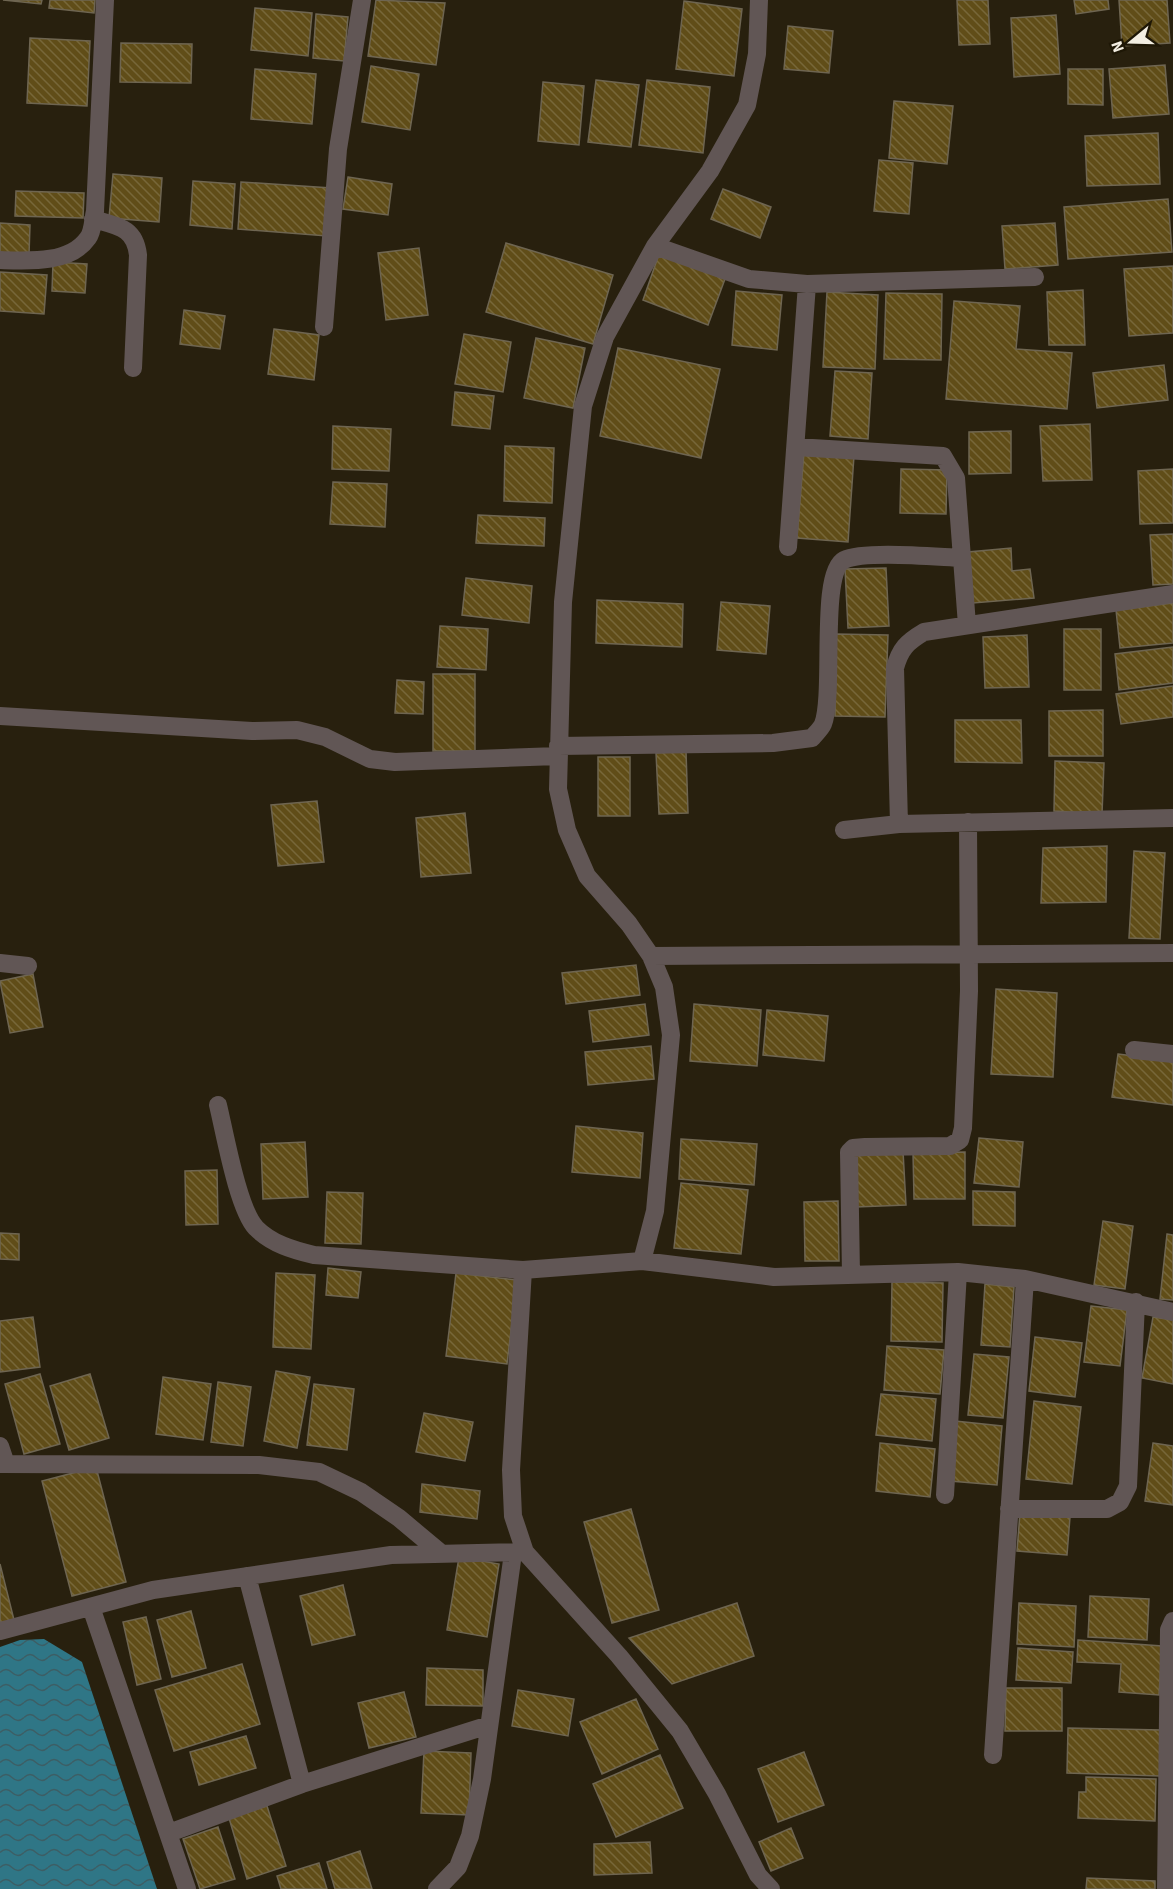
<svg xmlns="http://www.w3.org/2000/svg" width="1173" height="1889" font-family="'Source Sans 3',sans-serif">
<defs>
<pattern id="water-waves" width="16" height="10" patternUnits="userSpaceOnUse" patternTransform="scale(1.5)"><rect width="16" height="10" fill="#2f7686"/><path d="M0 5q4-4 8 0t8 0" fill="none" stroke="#3c5e65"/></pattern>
<pattern id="building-back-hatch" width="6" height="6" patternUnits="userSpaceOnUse" patternTransform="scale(1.5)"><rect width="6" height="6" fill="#604d18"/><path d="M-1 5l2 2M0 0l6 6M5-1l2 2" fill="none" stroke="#776739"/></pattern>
</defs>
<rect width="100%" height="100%" fill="#28200e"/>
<path fill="url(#water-waves)" d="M44,1639L82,1662L157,1889H0V1647L20,1640Z"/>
<path fill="url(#building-back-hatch)" stroke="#6e6551" stroke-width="1.5" d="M3,0H42L41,4Z
M50,0H95L94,13L49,8Z
M376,0L445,3L436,65L368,56Z
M957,0H988L990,44L959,45Z
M1074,0H1108L1109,9L1076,14Z
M1119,0H1167L1170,43L1122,46Z
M684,1L742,9L734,76L676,69Z
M255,8L312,13L308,56L251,50Z
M316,14L348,17L344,61L313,58Z
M1056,15L1060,74L1014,77L1011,18Z
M788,26L833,31L829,73L784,69Z
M30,38L90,41L87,106L27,103Z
M121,43L192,44L191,83L120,82Z
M1165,65L1169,114L1113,118L1109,69Z
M371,66L419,74L410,130L362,122Z
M255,69L316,74L312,124L251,119Z
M1068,69H1103V105L1068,104Z
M596,80L639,85L631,147L588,142Z
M647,80L710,87L703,153L639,145Z
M543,82L584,86L579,145L538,141Z
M894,101L953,106L947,164L889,158Z
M1158,133L1160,184L1087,186L1085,136Z
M879,160L913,163L909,214L874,211Z
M113,174L162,178L159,222L109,218Z
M348,177L392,184L388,215L343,209Z
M193,181L235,184L232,229L190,225Z
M241,182L331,188L327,236L238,229Z
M723,189L771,207L760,238L711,219Z
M16,191L84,193L83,218L15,216Z
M1168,199L1172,252L1068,259L1064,207Z
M0,223L30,225L29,255L0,254Z
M1055,223L1058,265L1005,269L1002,226Z
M506,243L613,275L593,344L486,312Z
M419,248L428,315L386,320L378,253Z
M659,254L725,279L708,325L643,300Z
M53,262L87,264L85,293L52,291Z
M1173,266V333L1129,336L1124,269Z
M0,272L47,275L44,314L0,311Z
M1083,290L1085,345H1049L1047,292Z
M736,291L782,295L777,350L732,345Z
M827,292L878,295L875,369L823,367Z
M886,293L942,294L941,360L884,359Z
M954,301L1020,306L1016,349L1072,353L1067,409L946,399Z
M184,310L225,316L220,349L180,344Z
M274,329L319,335L314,380L268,374Z
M464,334L511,342L503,392L455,384Z
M536,338L585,348L573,408L524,398Z
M618,348L720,369L701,458L600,436Z
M1164,365L1168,400L1097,408L1093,373Z
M835,371L872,373L868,439L830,436Z
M455,392L494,396L490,429L452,425Z
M1090,424L1092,480L1043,481L1040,426Z
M333,426L391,429L389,471L332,469Z
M1011,431V473L969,474V432Z
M505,446L554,448L552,503L504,501Z
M804,452L854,456L848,542L797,538Z
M901,469L947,470L946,514L900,513Z
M1173,469V523L1140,524L1138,471Z
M333,482L387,484L385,527L330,524Z
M478,515L545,518L544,546L476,543Z
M1173,534V584L1153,585L1150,535Z
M1011,548L1012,571L1030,569L1034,598L973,603L968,552Z
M886,568L889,626L848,628L845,569Z
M466,578L532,586L529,623L462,615Z
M597,600L683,604L682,647L596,643Z
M721,602L770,606L766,654L717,650Z
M1173,603V643L1120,648L1116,610Z
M440,626L488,629L486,670L437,667Z
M1064,629H1101V690H1064Z
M836,634L888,635L885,717L835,716Z
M1027,635L1029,687L985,688L983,637Z
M1173,647V683L1119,690L1115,654Z
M433,674H475V751H433Z
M397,680L424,682L423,714L395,713Z
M1173,686V717L1121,724L1116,694Z
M1103,710V756H1049V711Z
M955,720H1021L1022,763L955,762Z
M686,751L688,813L659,814L656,753Z
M598,757H630V816H598Z
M1055,761L1104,763L1102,814L1054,811Z
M317,801L324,862L278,866L271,805Z
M465,813L471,873L421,877L416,818Z
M1107,846L1106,902L1041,903L1043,848Z
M1134,851L1165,853L1160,939L1129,938Z
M636,965L640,995L566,1004L562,973Z
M33,974L43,1027L10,1033L0,981Z
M996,989L1057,993L1053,1077L991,1074Z
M645,1004L649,1035L593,1042L589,1011Z
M694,1004L761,1010L757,1066L690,1061Z
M767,1010L828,1016L824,1061L763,1055Z
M651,1046L654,1079L588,1085L585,1052Z
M1118,1054L1173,1061V1105L1112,1097Z
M576,1126L643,1133L640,1178L572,1172Z
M979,1138L1023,1142L1019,1187L974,1183Z
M681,1139L757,1144L754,1185L679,1179Z
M305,1142L308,1197L263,1199L261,1144Z
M903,1151L906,1205L856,1207L853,1153Z
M965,1152V1199H914L913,1153Z
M217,1170L218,1224L186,1225L185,1171Z
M681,1183L748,1190L741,1254L674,1248Z
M973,1191L1015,1192V1226L973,1225Z
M327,1192L363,1193L361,1244L325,1243Z
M838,1201L839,1261H805L804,1202Z
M1103,1221L1133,1226L1125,1289L1094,1285Z
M0,1233L19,1234V1260L0,1259Z
M1167,1234L1173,1235V1300L1160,1299Z
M328,1268L361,1272L358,1298L326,1295Z
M276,1273L315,1275L311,1349L273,1347Z
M456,1273L517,1280L507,1364L446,1356Z
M892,1282L943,1283L942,1342L891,1341Z
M985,1284L1014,1287L1010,1347L981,1345Z
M1091,1306L1127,1310L1120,1366L1084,1362Z
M33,1317L40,1367L0,1372V1321Z
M1153,1317L1173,1320V1384L1142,1378Z
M1035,1337L1082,1343L1075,1397L1029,1391Z
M887,1346L944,1350L940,1394L884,1390Z
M974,1354L1009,1357L1003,1418L968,1415Z
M276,1371L310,1377L297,1448L264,1441Z
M40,1374L60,1444L24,1454L5,1384Z
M90,1374L109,1438L69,1450L50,1386Z
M163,1377L211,1384L203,1440L156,1434Z
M218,1382L251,1387L243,1446L211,1442Z
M314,1384L354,1389L347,1450L307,1445Z
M881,1394L936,1399L932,1441L876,1435Z
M1034,1401L1081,1407L1072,1484L1026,1479Z
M424,1413L473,1422L465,1461L416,1452Z
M955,1421L1002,1426L997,1485L950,1481Z
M880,1443L935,1449L930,1497L876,1491Z
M1153,1443L1173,1446V1505L1145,1501Z
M96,1467L126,1582L72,1596L42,1481Z
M422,1484L480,1491L477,1519L420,1512Z
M631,1509L659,1610L612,1623L584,1522Z
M1020,1513L1070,1517L1067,1555L1017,1551Z
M459,1557L499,1564L487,1637L447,1630Z
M0,1564L14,1620L0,1623Z
M343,1585L355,1635L312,1645L300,1596Z
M1090,1596L1149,1599L1147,1640L1088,1637Z
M737,1603L754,1656L672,1684L629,1638Z
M1019,1603L1076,1606L1074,1647L1017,1644Z
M191,1611L206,1668L172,1677L157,1620Z
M146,1617L161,1679L137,1685L123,1622Z
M1078,1640L1162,1646L1159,1695L1119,1692L1121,1664L1077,1662Z
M1018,1648L1073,1652L1071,1683L1016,1680Z
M242,1664L260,1724L174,1751L155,1690Z
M427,1668L483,1670V1706L426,1705Z
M1006,1688H1062V1731H1005Z
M518,1690L574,1699L568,1736L512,1726Z
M404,1692L416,1737L369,1748L358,1703Z
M636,1699L658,1749L602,1774L580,1722Z
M1068,1728L1161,1730L1160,1776L1067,1773Z
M246,1736L256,1768L199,1785L190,1752Z
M424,1751L471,1753L469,1815L421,1813Z
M804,1752L824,1805L778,1822L758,1769Z
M660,1755L683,1808L616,1837L593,1784Z
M1086,1777L1156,1779L1155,1821L1078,1818L1079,1792H1086Z
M267,1806L286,1866L247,1879L229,1818Z
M218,1827L235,1879L200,1889L183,1839Z
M791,1828L803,1858L771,1871L759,1842Z
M650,1842L652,1873L594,1875V1844Z
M360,1851L372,1889H335L327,1862Z
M319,1863L327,1889H281L277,1876Z
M1087,1878L1155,1881V1889H1086Z"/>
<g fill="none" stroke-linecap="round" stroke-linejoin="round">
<path stroke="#615655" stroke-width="18" d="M93,219C117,226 135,227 138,255L133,368
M655,246L749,279L807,284L1035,277
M0,260C28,261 70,264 88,238C93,232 93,219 95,211L105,0
M324,327L338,149L362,0
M796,447L943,456L956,478L967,625
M788,547L807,284
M0,716L252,731L297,730L325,737L370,759L395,762L558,756
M558,746L773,743L812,738C815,734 821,729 823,724C835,693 819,573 844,560C864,550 937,557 962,558
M899,824L895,668C900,649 907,642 924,632L1173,594
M844,830L899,824L1173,818
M651,956L1173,953
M0,963L28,966
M1134,1050L1173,1054
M218,1105C225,1134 238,1209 256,1228C272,1244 293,1250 314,1255L523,1270L642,1261L774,1277L958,1272L1025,1279L993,1755
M642,1261L655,1211L671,1035L664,987L651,956L629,924L587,876L567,830L558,789L563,602L583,406L605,337L655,246L710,171L747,105L757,54L759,0
M523,1270L511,1470L513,1516L525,1552L619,1656L680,1731L717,1794L758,1875L771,1889
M851,1275L849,1152L853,1148L865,1147L950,1146L960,1140L963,1128L969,991L968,822
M1025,1279L1173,1312
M0,1446L6,1464
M0,1464L259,1465L319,1472L361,1492L399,1518L442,1554
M945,1495L958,1272
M1009,1509H1107L1120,1502L1128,1486L1136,1302
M247,1576L302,1784
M91,1607L187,1889
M0,1631L153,1590L391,1555L525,1552
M169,1833L302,1784L489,1725
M437,1889L458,1867L470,1836L482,1779L513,1553
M1166,1889L1169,1630L1173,1621"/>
</g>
<g transform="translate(1131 42) rotate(251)" stroke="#1e1706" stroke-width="4.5" paint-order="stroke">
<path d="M0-4.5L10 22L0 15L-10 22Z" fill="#f3eee2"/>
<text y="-9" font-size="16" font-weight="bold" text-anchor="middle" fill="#f3eee2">N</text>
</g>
</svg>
